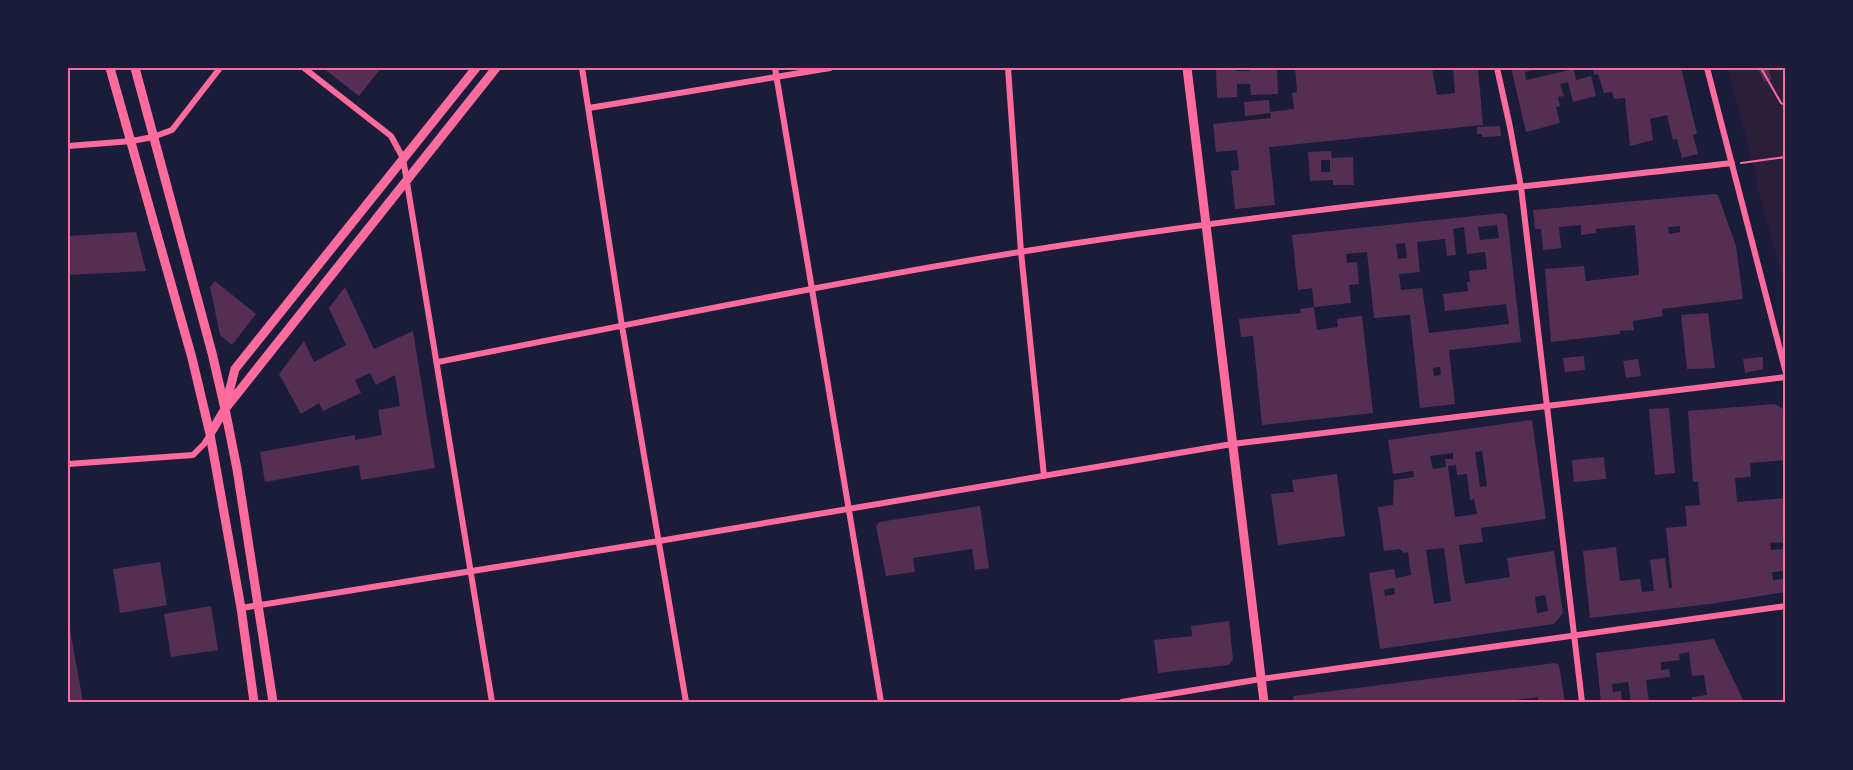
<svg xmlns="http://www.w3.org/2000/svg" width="1853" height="770" font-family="'PT Sans',sans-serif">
<rect width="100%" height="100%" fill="#1b1b3a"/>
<path fill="#2a1e3b" d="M1727,68H1785V286L1756,183L1758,182Z"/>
<path fill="#542f53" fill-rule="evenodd" d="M323,68H381L359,96Z
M1216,68H1236V71H1250V68H1277L1278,94L1251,95L1250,84H1237V97L1217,98Z
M1295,68H1432L1437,95L1455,93L1453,68H1478L1483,125L1269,147L1275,205L1235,209L1231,171L1239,170L1237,150L1216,152L1213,124L1271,118L1270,112L1294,109L1292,93L1297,92Z
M1511,68H1540L1525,72L1526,80L1574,69L1576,80L1591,76L1596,96L1573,102L1568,82L1560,84L1564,96L1558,97L1560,106L1556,107L1560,123L1526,132Z
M1593,68H1681L1697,134L1693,135L1698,154L1682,158L1677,139L1673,140L1667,115L1650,119L1653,140L1630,146L1625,98L1614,99L1612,92L1604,93L1598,74L1594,75Z
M1758,68H1768L1772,79L1764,82Z
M1269,100L1270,113L1245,116L1244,102Z
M1500,126L1501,136L1482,137V134H1477V127Z
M1331,151L1332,158L1353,157L1354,185H1333V180L1310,181L1308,152ZM1321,160H1330V172H1321Z
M1715,194L1718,195L1736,246L1743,299L1662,309L1663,316L1633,321L1634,330L1620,331V334L1551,342L1545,269L1584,266L1586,281L1639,275L1635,225L1596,229V233L1581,235V225L1559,227L1561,248L1543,250L1541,229H1535L1533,210ZM1680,226V232L1669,234L1668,227Z
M1503,213L1507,216L1521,342L1449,350L1455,404L1420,408L1410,315L1374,318L1367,252L1346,254L1347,263L1357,262L1359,284L1349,285L1351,303L1314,307L1317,330L1338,327L1337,319L1362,316L1373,413L1262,425L1253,336L1241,337L1239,319L1301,313L1300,309L1314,307L1312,288L1298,290L1292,235ZM1497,225L1499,238L1480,240L1478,227ZM1464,227L1467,254L1485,252L1487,269L1469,271L1470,282H1467L1468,291L1443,294L1445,311L1506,304L1509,324L1429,333L1422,288L1401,290L1399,274L1420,272L1417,242L1445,239L1447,256L1456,255L1453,229ZM1405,243L1407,258L1398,259L1396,244ZM1440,367L1441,375L1434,376L1433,368Z
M136,232L146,271L68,275V236Z
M215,281L256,314L232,345L220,335L210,287Z
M345,287L374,349L413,331L435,468L361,480L359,465L265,482L260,452L355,435V440L382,435L378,410L400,406L395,375L376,385L370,373L355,380L361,393L323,411L319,403L301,414L279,374L304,341L314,362L346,345L329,308Z
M1708,313L1715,368L1687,369L1681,315Z
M1584,356L1585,370L1565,372L1563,358Z
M1763,357V369L1745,373L1743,359Z
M1638,359L1641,376L1626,378L1623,361Z
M1775,404L1783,409L1785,460L1750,463L1751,477L1735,478L1737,502L1785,498V542L1770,543L1771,550L1785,549V571L1772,572L1773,580L1785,579V592L1710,604L1590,618L1583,551L1616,547L1620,581L1640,579L1642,592L1654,591L1650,560L1665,558L1669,588H1672L1666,528L1687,526L1685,506L1700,505L1698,481L1693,482L1688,411Z
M1669,408L1675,473L1655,475L1649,409Z
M1532,420L1546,519L1481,528L1483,542L1459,545L1465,584L1510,577L1507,558L1554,551L1563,613L1554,624L1380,649L1369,573L1394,569L1396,578L1411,575L1408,552L1404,553L1400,549L1384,551L1378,507L1393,505L1394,480L1414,477L1413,471L1393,474L1388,440ZM1482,451L1487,486L1480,487L1475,452ZM1453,453V459H1445L1446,467L1433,469L1430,456ZM1456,465L1457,475L1467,474L1470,500L1474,499L1477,514L1455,517L1448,466ZM1444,548L1451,601L1434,604L1426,550ZM1394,588L1395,594L1385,596L1384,590ZM1545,595L1548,611L1537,613L1535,597Z
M1604,457L1606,479L1574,482L1572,460Z
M1337,474L1345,536L1278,545L1271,494L1294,492L1292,480Z
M980,506L989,568L975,570L972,549L913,558L915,572L886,576L876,526L879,522Z
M160,562L167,605L120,613L113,569Z
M211,606L218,650L171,657L164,614Z
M1229,621L1233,659L1229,665L1158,673L1154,640L1192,636L1191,626Z
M68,624H69L83,702H68Z
M1714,639L1744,702H1692V697L1707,695L1704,675L1692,676L1689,652L1679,654L1680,660L1661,662V670L1669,669L1670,677L1646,680L1649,702H1631L1628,682L1612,684L1613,692L1621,691L1622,702H1601L1596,653Z
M1555,663L1559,665L1565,702H1538V697L1501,702H1294L1293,696Z"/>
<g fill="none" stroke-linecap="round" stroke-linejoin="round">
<path stroke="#ff6b9d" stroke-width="2" d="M1761,68L1781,103L1786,106
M1741,163L1786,157"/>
<path stroke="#ff6b9d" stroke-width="6" d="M304,68L391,136L403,158L492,702
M582,68L622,326L686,702
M775,68L881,702
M1008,68L1021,252L1044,476
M1497,68L1510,127L1521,187L1582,702
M1707,68L1786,373
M589,108L830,68
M68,146L132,141L153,137L172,130L220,68
M438,362C632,324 825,284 1020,252C1256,214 1494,190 1732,163
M68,464L193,455L204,444L210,435
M241,608L659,541L1232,444L1786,377
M1122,702L1261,679L1786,606"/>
<path stroke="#ff6b9d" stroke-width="9" d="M110,68L192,358L210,434L241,608L254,702
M135,68L212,353L225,409L237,469L273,702
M1187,68L1264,702
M226,404L235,369L476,68
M210,434L225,409L496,68"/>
</g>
<rect width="1853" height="770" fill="none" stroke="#1b1b3a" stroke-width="138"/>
<rect x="69" y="69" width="1715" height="632" fill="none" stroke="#ff6b9d" stroke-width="2"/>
</svg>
